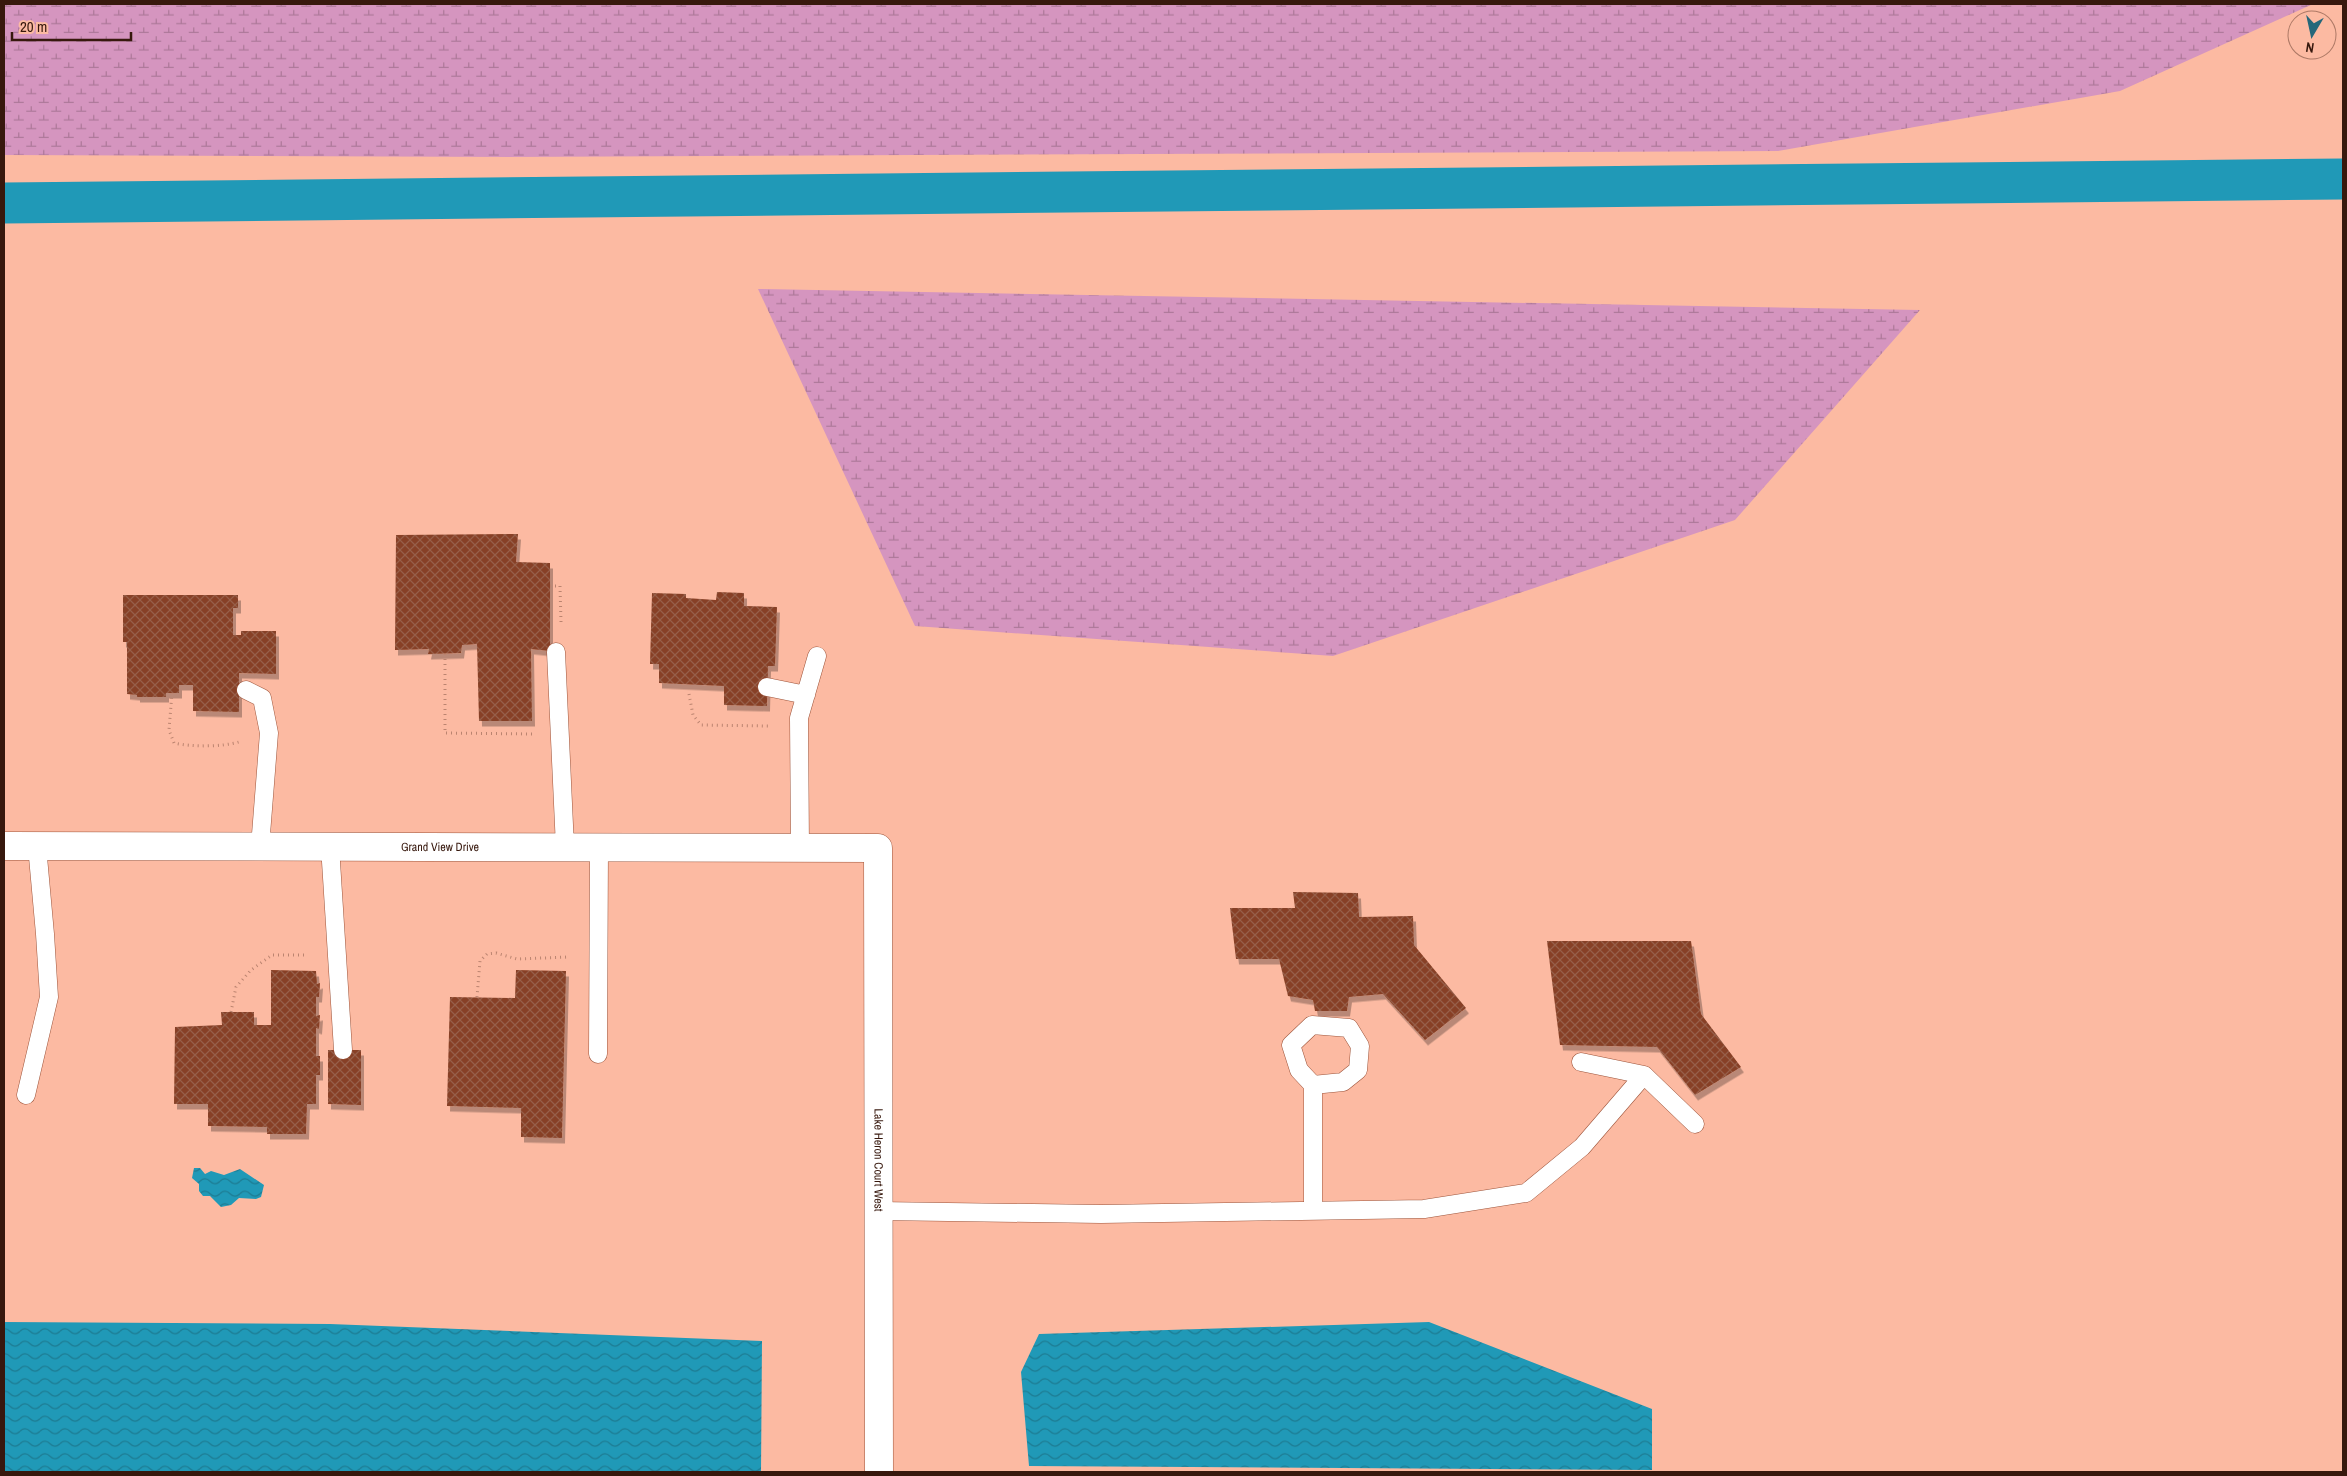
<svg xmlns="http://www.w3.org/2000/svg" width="2347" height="1476" font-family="'Archivo Narrow',sans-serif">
<defs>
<pattern id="wetland-marsh" width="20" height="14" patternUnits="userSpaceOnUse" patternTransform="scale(1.25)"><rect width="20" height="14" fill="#d595bf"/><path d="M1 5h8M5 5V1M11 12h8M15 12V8" fill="none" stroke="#ae799a"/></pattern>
<pattern id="water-waves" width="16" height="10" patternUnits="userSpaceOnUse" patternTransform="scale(1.25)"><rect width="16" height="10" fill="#2099b7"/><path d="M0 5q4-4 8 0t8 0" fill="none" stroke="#1d7c93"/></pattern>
<pattern id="building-cross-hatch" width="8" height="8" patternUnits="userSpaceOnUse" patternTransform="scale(1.25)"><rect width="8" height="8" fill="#874025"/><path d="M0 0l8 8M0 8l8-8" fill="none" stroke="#965e49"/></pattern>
<filter id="shadow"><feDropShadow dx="3" dy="5.5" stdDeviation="0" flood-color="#0004"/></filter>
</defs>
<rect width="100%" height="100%" fill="#fcbaa2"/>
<path fill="url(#wetland-marsh)" d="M4,4H2313L2120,91L1778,151L509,157L4,155Z
M758,289L1920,310L1735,520L1333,656L915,626Z"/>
<path fill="url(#water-waves)" d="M194,1168H200L205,1174L211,1171L224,1175L240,1169L264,1185L261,1197L256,1199L239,1198L231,1205L221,1207L210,1196H203L199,1191V1184L192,1178Z
M4,1322L330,1324L762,1341L761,1472H4Z
M1429,1322L1652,1409V1470L1029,1466L1021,1372L1039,1334Z"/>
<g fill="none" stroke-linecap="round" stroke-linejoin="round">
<path stroke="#2099b7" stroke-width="41" d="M4,203L2343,179"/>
</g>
<path fill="url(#building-cross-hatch)" filter="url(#shadow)" d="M518,534L516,562L550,563V651L531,649L532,721H479L477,644L462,645L461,653L428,654L429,649L395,650L396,535Z
M717,592L744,593V606L777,607L775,666H768L767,706L724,705V686L659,683V664H650L652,593L686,594V598L716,600Z
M123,595H238V608H233V635H241V631H276V674L239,673V712L193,711V685H179V693H166V697H137V695L127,694V642H123Z
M1293,892L1358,893L1359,917L1413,916L1414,945L1466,1008L1425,1040L1383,994L1349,997L1347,1011H1315L1313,1000L1288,996L1279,959H1236L1230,908H1295Z
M1547,941H1691L1701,1014L1741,1067L1695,1095L1657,1047L1560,1045Z
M271,970L316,971L317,984L320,983L319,997H316V1016L320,1015L319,1029L316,1028V1056H320V1075H316V1104H307L306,1134H267V1127L208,1126V1104H174L175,1027L222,1025L221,1012H254V1025H271Z
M516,970L566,971L562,1138L521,1137V1108L447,1106L450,997L515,998Z
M328,1050H361V1105L328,1104Z"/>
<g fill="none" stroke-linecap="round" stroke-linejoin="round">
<g stroke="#9d543a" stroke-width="19">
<path id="service" d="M556,652L565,847
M767,687L806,695
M246,690L262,698L269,733L260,847
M330,846L343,1050
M800,848L799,718L817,656
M598,1054L599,847
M1581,1062L1644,1075L1695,1124
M26,1095L49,997L45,934L37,846
M878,1211L1101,1214L1424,1209L1526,1193L1582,1147L1644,1075
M1313,1211V1085L1299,1070L1291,1045L1312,1025L1349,1028L1360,1046L1358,1070L1343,1082L1313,1085"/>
</g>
<g stroke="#9d543a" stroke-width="29">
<g id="minor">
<path id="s1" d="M4,846L878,848L879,1472"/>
</g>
</g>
<path stroke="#bb8470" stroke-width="3" stroke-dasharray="1 4" stroke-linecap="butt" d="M550,586H560L561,622
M445,654V733L532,734
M172,693L169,730L174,743C192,747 222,747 239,742
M689,694L693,715L701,725L769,726
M477,997L480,961L487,954L496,953L517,959L569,957
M231,1012L236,987L251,970L272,955H306"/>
<use href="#service" stroke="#fff" stroke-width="18"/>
<use href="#minor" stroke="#fff" stroke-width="28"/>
</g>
<g text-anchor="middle" stroke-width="5" stroke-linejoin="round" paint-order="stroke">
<g font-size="12" fill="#37180d" stroke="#fcbaa2">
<text dy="4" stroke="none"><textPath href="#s1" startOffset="436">Grand View Drive</textPath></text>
<text dy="4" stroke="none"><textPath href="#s1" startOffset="1186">Lake Heron Court West</textPath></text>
</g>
</g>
<rect width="2347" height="1476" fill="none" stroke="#37180d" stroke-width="10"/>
<g transform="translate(2312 35) rotate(189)"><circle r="24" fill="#fcbaa2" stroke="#ad7966"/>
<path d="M0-4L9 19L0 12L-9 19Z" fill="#25677a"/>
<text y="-8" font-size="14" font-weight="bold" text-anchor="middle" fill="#37180d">N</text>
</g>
<path d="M12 32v8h119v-8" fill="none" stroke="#37180d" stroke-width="2.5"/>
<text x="20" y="32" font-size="15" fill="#37180d" stroke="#fcbaa2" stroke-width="4" paint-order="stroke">20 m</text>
</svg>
